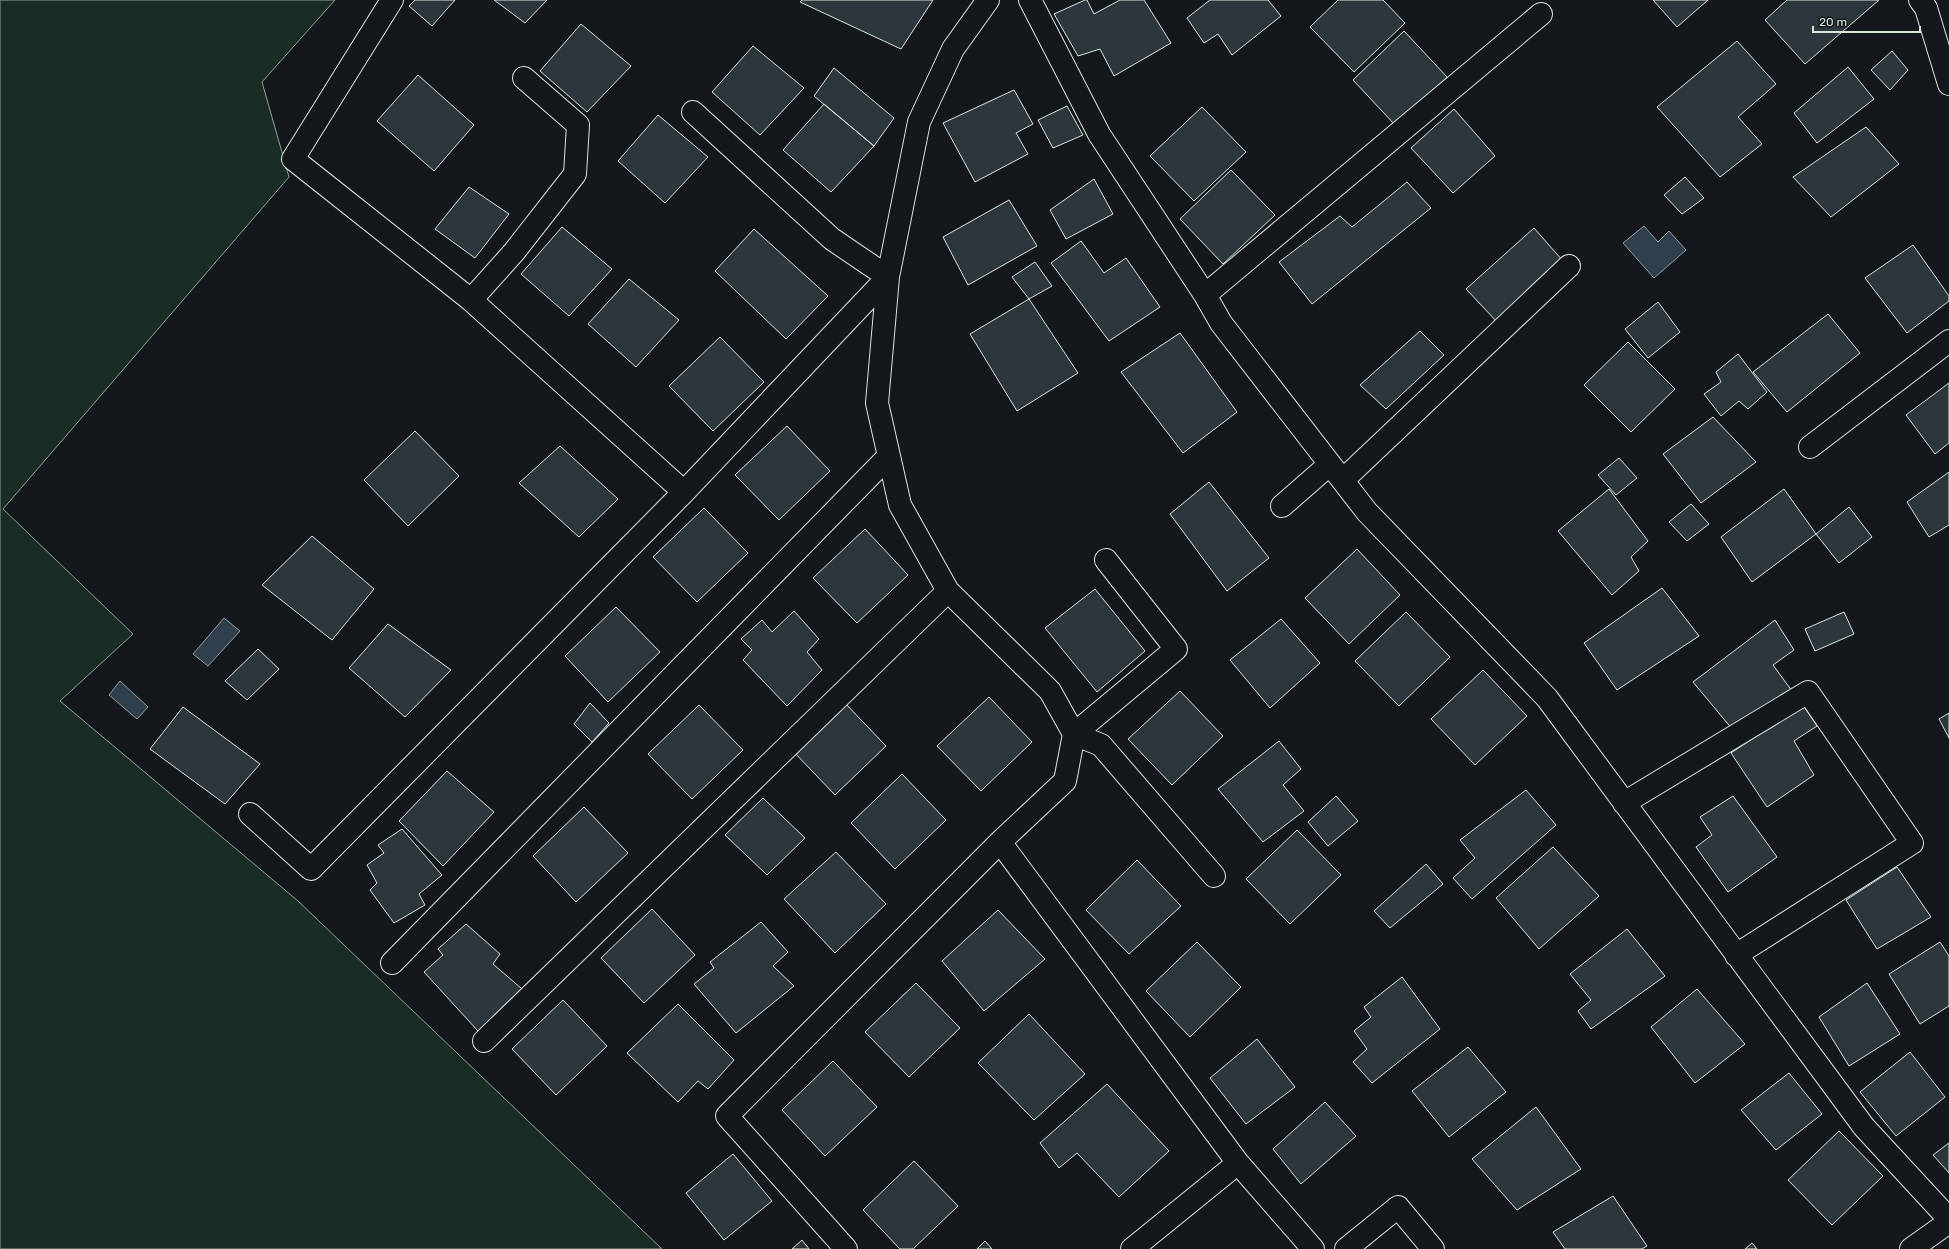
<svg xmlns="http://www.w3.org/2000/svg" width="1949" height="1249" font-family="Rubik,sans-serif">
<rect width="100%" height="100%" fill="#14181c"/>
<path fill="#1a2d24" stroke="#939e99" d="M0,0H335L262,82L289,177L3,509L133,634L60,701L298,901L662,1249H0Z"/>
<path fill="#2f3f4d" stroke="#939e99" d="M1644,226L1658,242L1669,231L1686,250L1654,278L1623,243Z
M224,618L240,631L208,666L193,654Z
M120,681L148,707L137,719L109,695Z"/>
<path fill="#2c363c" stroke="#d8e6dc" d="M415,0H455L432,26L409,6Z
M494,0H547L525,23Z
M802,0H933L901,49L800,2Z
M1085,0H1087L1094,14L1120,0H1144L1171,43L1114,76L1100,49L1078,56L1054,14Z
M1210,0H1268L1281,16L1232,55L1218,34L1204,43L1187,18Z
M1338,0H1383L1405,23L1354,72L1310,27Z
M1653,0H1708L1677,27Z
M1787,0H1879L1805,64L1765,20Z
M581,24L631,66L587,112L540,71Z
M1404,31L1447,77L1396,126L1353,80Z
M1737,41L1776,84L1738,117L1762,144L1720,177L1657,107Z
M753,46L804,88L760,135L712,92Z
M1892,51L1908,70L1890,90L1871,70Z
M1848,67L1874,99L1817,143L1794,113Z
M834,68L894,118L874,146L814,96Z
M418,75L474,125L434,171L377,121Z
M1014,90L1033,124L1016,133L1028,154L975,182L943,123Z
M824,104L874,146L831,192L783,150Z
M1067,106L1083,135L1053,148L1038,120Z
M1202,107L1246,152L1194,201L1150,156Z
M1454,109L1495,156L1453,193L1411,148Z
M658,115L708,157L665,203L618,161Z
M1866,127L1899,164L1831,217L1793,177Z
M1231,170L1275,215L1223,264L1180,219Z
M1685,177L1704,198L1682,214L1664,195Z
M1094,179L1113,214L1066,239L1050,210Z
M1407,182L1431,208L1312,304L1279,262L1340,216L1352,227Z
M469,187L509,214L475,258L435,229Z
M1009,200L1037,246L968,285L943,237Z
M562,227L612,269L569,316L521,274Z
M1534,228L1563,261L1499,324L1466,289Z
M754,229L828,296L786,339L715,271Z
M1081,241L1104,273L1126,258L1160,307L1109,341L1051,263Z
M1913,245L1949,296V301L1907,333L1865,278Z
M1035,262L1052,286L1029,299L1012,277Z
M629,279L679,320L636,367L588,324Z
M1029,299L1078,373L1017,411L970,334Z
M1658,302L1680,332L1648,358L1625,329Z
M1828,314L1860,353L1787,412L1753,372Z
M1420,331L1444,355L1386,409L1360,385Z
M1180,333L1237,412L1183,453L1121,372Z
M720,337L764,382L713,431L669,386Z
M1628,342L1675,389L1631,432L1584,385Z
M1738,354L1767,392L1748,409L1739,401L1721,416L1704,394L1721,382L1716,372Z
M1949,383V443L1935,454L1906,415Z
M1713,417L1756,462L1701,503L1663,454Z
M787,426L830,471L779,520L735,475Z
M415,431L459,476L408,526L364,480Z
M560,446L618,499L579,537L519,483Z
M1619,458L1637,478L1616,495L1598,475Z
M1949,472V525L1929,537L1907,502Z
M1209,482L1269,558L1227,591L1170,514Z
M1609,489L1648,541L1631,557L1639,571L1612,595L1558,531Z
M1784,489L1816,534L1752,582L1721,537Z
M1691,504L1709,524L1687,541L1669,522Z
M1849,507L1872,537L1839,563L1816,534Z
M704,508L748,553L697,602L653,557Z
M865,529L908,575L857,623L813,578Z
M312,536L374,589L332,640L262,585Z
M1357,549L1400,595L1349,644L1305,598Z
M1662,588L1699,636L1617,690L1584,643Z
M1095,589L1145,651L1097,692L1045,628Z
M616,607L660,652L608,702L565,656Z
M794,611L819,639L807,652L822,670L787,706L743,660L752,650L741,639L762,620L772,632Z
M1406,612L1450,657L1399,706L1355,661Z
M1844,612L1854,634L1815,651L1805,629Z
M1281,619L1320,663L1270,708L1230,660Z
M1775,620L1794,650L1773,665L1792,691L1733,730L1693,682Z
M388,624L451,670L405,717L349,668Z
M258,649L279,669L247,700L225,681Z
M1483,670L1527,716L1475,765L1431,719Z
M1180,691L1223,736L1172,785L1128,739Z
M989,697L1032,742L981,791L937,746Z
M843,701L886,746L835,795L792,750Z
M590,703L609,723L592,742L574,724Z
M699,705L743,750L692,799L648,754Z
M1803,705L1817,726L1794,741L1814,775L1767,807L1731,753Z
M183,707L260,764L225,804L150,749Z
M1949,713V738L1939,719Z
M1279,741L1301,769L1283,785L1304,811L1263,842L1218,789Z
M447,771L494,812L443,866L399,821Z
M902,774L946,820L895,869L851,823Z
M1526,790L1556,825L1472,899L1453,878L1475,858L1460,840Z
M1336,796L1358,821L1328,846L1308,822Z
M1733,796L1777,857L1728,892L1696,847L1712,835L1700,817Z
M763,798L805,838L767,875L725,835Z
M584,807L628,853L576,902L533,856Z
M402,829L442,875L419,894L425,905L394,923L370,890L377,883L367,865L384,853L378,845Z
M1297,830L1341,875L1290,924L1246,879Z
M1553,847L1599,896L1539,949L1496,898Z
M836,852L886,904L835,953L784,899Z
M1137,860L1181,906L1129,954L1086,910Z
M1426,864L1443,884L1390,928L1374,911Z
M1897,867L1931,917L1877,949L1846,900Z
M652,909L695,955L644,1003L601,958Z
M998,910L1045,959L984,1011L942,961Z
M761,922L788,952L773,966L794,986L736,1033L694,984L714,968L710,962Z
M466,924L500,954L493,964L522,989L478,1031L424,972L443,955L438,949Z
M1627,929L1665,976L1591,1029L1578,1011L1591,1000L1570,974Z
M1197,942L1241,987L1190,1037L1146,991Z
M1940,942L1949,956V1006L1920,1024L1889,974Z
M1402,977L1440,1029L1372,1083L1353,1062L1367,1049L1354,1031L1371,1017L1364,1007Z
M916,983L960,1028L909,1077L865,1032Z
M1867,983L1900,1034L1849,1066L1819,1017Z
M1697,989L1745,1044L1695,1083L1651,1027Z
M563,1000L607,1046L556,1095L512,1049Z
M678,1004L734,1060L708,1089L698,1081L678,1102L627,1053Z
M1029,1014L1085,1074L1034,1120L978,1063Z
M1257,1039L1295,1087L1246,1124L1210,1078Z
M1468,1047L1506,1092L1449,1137L1412,1091Z
M1910,1052L1945,1097L1896,1136L1860,1092Z
M833,1061L877,1107L825,1156L782,1110Z
M1789,1073L1822,1114L1776,1150L1741,1110Z
M1107,1084L1169,1151L1119,1197L1077,1153L1059,1168L1040,1143Z
M1325,1102L1356,1136L1301,1184L1273,1149Z
M1536,1107L1581,1169L1517,1210L1472,1159Z
M1839,1131L1883,1176L1832,1225L1788,1180Z
M1949,1143V1173L1933,1155Z
M733,1154L772,1201L724,1240L686,1193Z
M914,1161L958,1206L913,1249H900L863,1210Z
M1613,1196L1647,1246L1642,1249H1565L1553,1232Z
M802,1240L809,1249H792Z
M985,1241L992,1249H977Z
M1752,1243L1757,1249H1745Z"/>
<g fill="none" stroke-linecap="round" stroke-linejoin="round">
<g stroke="#d8e6dc" stroke-width="24">
<path id="minor" d="M392,0L293,159L471,300
M1030,0L1099,134L1205,295L1221,323L1367,512L1547,698L1864,1127L1949,1219
M1920,0L1926,8L1949,84
M524,78L578,125L575,174L514,252L471,300L684,492
M1205,295L1541,14
M1810,447L1949,341
M1343,480L1569,266
M1282,506L1330,464
M1106,560L1176,649L1074,734L1101,745L1214,876
M1624,803L1808,692L1912,843L1736,955
M250,814L311,869L684,492L888,277L832,239L693,112
M1000,842L1238,1163L1132,1249
M392,963L889,456
M484,1041L948,591
M1238,1163L1313,1249
M846,1249L727,1116L1000,842L1065,781L1074,734L1050,691L948,591L900,505L877,403L888,277L919,122L953,49L988,0
M1346,1249L1398,1207L1433,1249
M1911,1249L1949,1222"/>
</g>
<use href="#minor" stroke="#14181c" stroke-width="22"/>
</g>
<path d="M1813 26v6h107v-6" fill="none" stroke="#d8e6dc" stroke-width="2"/>
<text x="1819" y="26" font-size="12" fill="#d8e6dc" stroke="#14181c" stroke-width="3" paint-order="stroke">20 m</text>
</svg>
